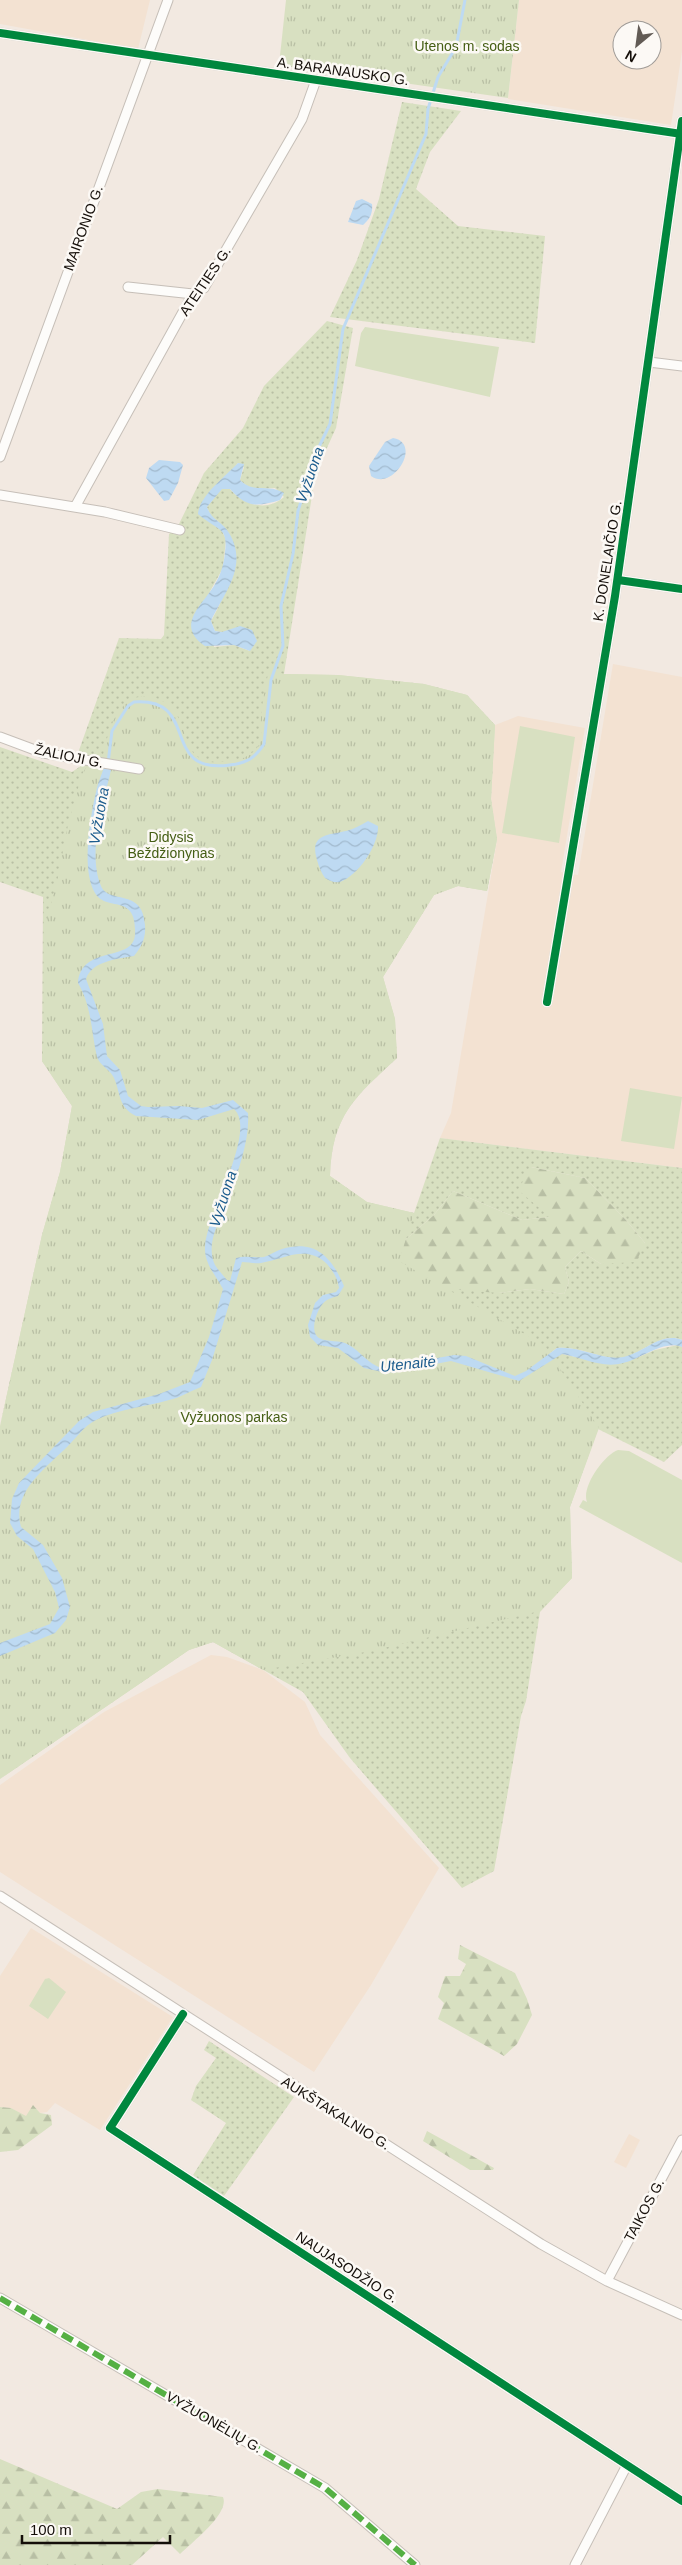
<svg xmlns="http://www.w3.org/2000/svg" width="682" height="2565" font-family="Helvetica,sans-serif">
<defs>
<pattern id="grass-dots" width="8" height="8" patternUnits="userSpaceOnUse" patternTransform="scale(1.25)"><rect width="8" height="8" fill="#d8e0c1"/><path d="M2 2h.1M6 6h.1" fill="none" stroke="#b8bfa4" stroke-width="1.8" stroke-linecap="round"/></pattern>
<pattern id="forest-firs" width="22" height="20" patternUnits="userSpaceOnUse" patternTransform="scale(1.25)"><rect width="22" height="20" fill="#d8e0c1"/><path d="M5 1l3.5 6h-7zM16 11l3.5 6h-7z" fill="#b8bfa4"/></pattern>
<pattern id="park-tufts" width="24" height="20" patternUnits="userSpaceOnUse" patternTransform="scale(1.25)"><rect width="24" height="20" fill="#d8e0c1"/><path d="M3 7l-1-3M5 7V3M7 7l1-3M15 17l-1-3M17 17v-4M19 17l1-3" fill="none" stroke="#b8bfa4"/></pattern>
<pattern id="water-waves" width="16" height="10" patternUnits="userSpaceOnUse" patternTransform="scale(1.25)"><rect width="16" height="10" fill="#bedaf2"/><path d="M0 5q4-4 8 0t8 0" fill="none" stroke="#a2bace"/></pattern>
</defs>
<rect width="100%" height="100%" fill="#f2e9e1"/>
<path fill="#f3e2d2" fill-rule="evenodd" d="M0,0H150L138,49L0,24Z
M519,0H682V51L671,125L508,99ZM622,30H652V60H622Z
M613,664L682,677V1168L440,1138L451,1113L497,840L491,799L495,725L518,716L585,728L561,872L578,875Z
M211,1655L227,1657L263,1670L305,1702L320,1735L439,1868L371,1985L314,2072L0,1872V1785L104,1712Z
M31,1928L173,2017L100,2130L55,2103L47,2112L40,2113L34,2106L26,2117L11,2108L0,2107V1976Z
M629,2134L640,2140L626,2168L614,2162Z"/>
<path fill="url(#grass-dots)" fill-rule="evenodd" d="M402,102L461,111L430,152L416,189L458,226L545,236L535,343L330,317L357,260L379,199Z
M327,321L353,328L336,428L321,461L313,489L284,674L338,675L424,684L467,695L495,725L491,799L497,839L487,891L458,886L434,895L383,977L395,1019L397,1058C355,1097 332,1115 330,1176L367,1202L414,1213L440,1138L682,1168V1340C663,1332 644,1351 627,1357C607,1363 580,1345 557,1348L526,1371L94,1032L0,1426L42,1235L60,1172L72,1106L42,1061L43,897L0,882V747L72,772L91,759L78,753L119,638L161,639L164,635L169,534L178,526L204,473L243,428L264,386ZM238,463L244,467L240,480C250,491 261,489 275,488L284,497C266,513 243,504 230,489H221L207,507L211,517L218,521L235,553L219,606L211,621L215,631L222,632L250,651L234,645L214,647L208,595L223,568L226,539L222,531L199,510ZM531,1167L585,1178L626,1220L645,1243L601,1264L581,1251L565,1267L569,1282L564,1294L530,1289L499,1293L405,1240L434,1215L453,1191L522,1220L551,1217Z
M678,1345L682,1347V1445L664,1462L598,1429L570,1507L572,1578L540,1612L526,1701L521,1716L494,1871L462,1888L350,1758L303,1692L213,1642L189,1650L0,1779L552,1359L562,1354L585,1359H634L655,1350Z
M209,2041L294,2097L224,2196L193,2175L226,2123L191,2100L196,2086L216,2058L204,2050Z"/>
<path fill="url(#forest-firs)" d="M531,1167L585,1178L626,1220L645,1243L636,1262L601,1264L581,1251L565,1267L569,1282L564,1294L530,1289L499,1293L446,1289L399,1261L405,1240L434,1215L453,1191L522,1220L550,1217L518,1190Z
M460,1945L515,1973L527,1999L532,2015L517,2044L504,2056L438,2019L444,2003L438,1997L445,1976H460L466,1964L458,1959Z
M33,2105L40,2113L51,2115L52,2125L18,2150L0,2152V2107L11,2108L26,2116Z
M427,2131L494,2168L493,2170H470L423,2141Z
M0,2459L117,2509L141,2492L158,2489L223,2497C230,2514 191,2543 180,2554L163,2537L132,2565H0Z"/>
<path fill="url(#park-tufts)" d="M286,0H519L508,98L279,65Z
M269,669L284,674L338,675L424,684L467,695L495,725L491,799L497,839L487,891L458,886L434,895L383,977L395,1019L397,1058C355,1097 332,1115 330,1176L367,1202L414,1213L399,1261L545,1346L599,1428L570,1507L572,1578L540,1611L371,1651L263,1670L213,1642L189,1650L0,1779V1426L42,1235L60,1172L72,1106L42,1061L46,1018V924L58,877L68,825L82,774L92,758L103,756C108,731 117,695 148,696C159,697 170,705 176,714C186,728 184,747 198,757C209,766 226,761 239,759C247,758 259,749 261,740C262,733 260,725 261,718C262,701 266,685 269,669Z"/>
<path fill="#d8e0c1" d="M365,327L499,347L490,397L355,366L361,333Z
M520,726L575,737L559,843L502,833Z
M630,1088L682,1097L674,1149L621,1141Z
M618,1450L629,1451L682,1480V1563L579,1507L583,1500L587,1502C581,1487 604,1455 618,1450Z
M49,1978L66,1992L48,2019L29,2006L45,1979Z"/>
<path fill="url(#water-waves)" d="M362,199L372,204C373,213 370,219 363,225L348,222L356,201Z
M393,438C423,443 393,492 371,476L369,466L385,442Z
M159,460L180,462L183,465L178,483L169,500L164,501L146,478L149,468Z
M238,463L244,464L240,480C253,494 269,483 284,493L280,500C257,507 247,508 230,489H222L207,507C211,520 223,522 229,533C249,566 224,593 211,621L215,631L222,632L240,626L252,630L257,641L250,651L234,645L205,646C174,625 203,605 215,584C221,574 224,564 225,552C226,545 226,538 223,533C219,527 205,521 198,514C199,496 226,476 238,463Z
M106,759L113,761C106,796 86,850 101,886C109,905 143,887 145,925C146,938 142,946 134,956C117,959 92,961 86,979L103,1024L107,1056L120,1070L128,1096L141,1106L148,1107L179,1106L202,1108L233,1100L248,1113C250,1140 238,1170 230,1195C223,1216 204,1242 215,1265C218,1270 223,1275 227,1280L230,1281L236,1258C246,1255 255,1258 264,1257C270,1255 276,1251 282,1249C316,1239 332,1258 344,1286L338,1296C334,1297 330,1298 327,1300C318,1305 308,1331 319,1338C328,1343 340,1339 349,1345C361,1352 367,1363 381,1368L454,1355L466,1356L515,1376L526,1371L557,1348C580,1345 607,1363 627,1356C645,1351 662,1332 682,1340V1347C665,1339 640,1359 623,1363C602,1369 582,1357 562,1354L519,1381L451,1361L387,1373L364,1368L338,1348L318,1345L310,1337L308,1325L315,1303L323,1295L336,1292L339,1288C338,1279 333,1271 327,1264C306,1244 285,1259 261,1263C255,1264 248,1262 242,1262L212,1360L201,1387C190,1391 180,1398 169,1400C145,1407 118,1409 96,1420C84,1426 77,1437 68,1446C46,1468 11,1492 21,1527L43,1545L62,1578L70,1607L66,1620L55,1633L0,1656V1643L50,1624L59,1608L55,1592L33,1549L17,1536L10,1523L12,1499L19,1483L79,1421L93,1412L159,1394L190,1382L209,1337L223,1289C216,1276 204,1263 205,1247C206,1215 258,1131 234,1109L198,1120L136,1116C118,1107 121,1094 114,1078C111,1070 99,1065 97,1057C91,1031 92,1007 78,983C81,944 134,963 135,934C137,892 107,913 95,893C81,870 90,818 96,792C98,781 104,771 106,759Z
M368,821L378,826C379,845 358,876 340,882C334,883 330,881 325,878C321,872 319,867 317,860C309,834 328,835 346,831C354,829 361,825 368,821Z"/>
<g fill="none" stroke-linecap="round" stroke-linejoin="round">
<path stroke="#bedaf2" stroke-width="3" d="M108,763L112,731L128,706L134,702C202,697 158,775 230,765C247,763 255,758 264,744L271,680L283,646L281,606L293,554L298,511L317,451L330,424L343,329L426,134L428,109L438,77L456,47L465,0"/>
<g stroke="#c6bfb8" stroke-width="11">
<path id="minor" d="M0,33L682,134
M128,287L193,294
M649,362L682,366
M0,457L168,0
M0,495L105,512L180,530
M75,507L193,294L204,288L302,119L316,80
M618,580L682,589
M0,737L43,753L139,769
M547,1002L615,596L682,121
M0,1896L541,2244L607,2281L682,2315
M183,2014L110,2128L682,2501
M607,2281L682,2140
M0,2298L325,2488L415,2565
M575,2565L627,2465"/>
</g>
<use href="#minor" stroke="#fdfcfa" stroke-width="9"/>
<path stroke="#55b044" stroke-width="6" stroke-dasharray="12 6" stroke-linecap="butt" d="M0,2298L325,2488L415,2565"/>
<g stroke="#fcf9f5" stroke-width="11">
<path id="cycleway" d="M0,33L682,134
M618,580L682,589
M547,1002L615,596L682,121
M183,2014L110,2128L682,2501"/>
</g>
<use href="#cycleway" stroke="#00873e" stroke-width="8"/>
</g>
<g text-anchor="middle" stroke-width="5" stroke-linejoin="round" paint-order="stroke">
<g font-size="14" fill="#455e14" stroke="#fcf9f5">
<text x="467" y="51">Utenos m. sodas</text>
<text x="171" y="842">Didysis<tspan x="171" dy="16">Beždžionynas</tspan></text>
<text x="234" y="1422">Vyžuonos parkas</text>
</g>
<g font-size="14" fill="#140e09" stroke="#fcf9f5">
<text transform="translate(343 71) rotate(8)" y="5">A. BARANAUSKO G.</text>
<text transform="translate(83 228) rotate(-70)" y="5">MAIRONIO G.</text>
<text transform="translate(205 281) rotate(-56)" y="5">ATEITIES G.</text>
<text transform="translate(607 561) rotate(-81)" y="5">K. DONELAIČIO G.</text>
<text transform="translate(69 756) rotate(12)" y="5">ŽALIOJI G.</text>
<text transform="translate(336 2113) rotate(32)" y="5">AUKŠTAKALNIO G.</text>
<text transform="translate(644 2210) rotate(-62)" y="5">TAIKOS G.</text>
<text transform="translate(347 2267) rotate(33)" y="5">NAUJASODŽIO G.</text>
<text transform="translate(214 2422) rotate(30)" y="5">VYŽUONĖLIŲ G.</text>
</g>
<g font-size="15" font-style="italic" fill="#1c5c8d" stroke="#fcf9f5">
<text transform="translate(310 475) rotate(-71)" y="5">Vyžuona</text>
<text transform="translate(99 816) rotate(-80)" y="5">Vyžuona</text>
<text transform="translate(223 1199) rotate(-72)" y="5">Vyžuona</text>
<text transform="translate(408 1364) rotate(-6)" y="5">Utenaitė</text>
</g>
</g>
<g transform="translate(637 45) rotate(209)"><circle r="24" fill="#fcf9f5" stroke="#9f9b97"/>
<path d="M0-4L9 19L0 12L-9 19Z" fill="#625b55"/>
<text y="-8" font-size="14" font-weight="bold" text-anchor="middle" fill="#140e09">N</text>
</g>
<path d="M22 2535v8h148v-8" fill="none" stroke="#140e09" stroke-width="2.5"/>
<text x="30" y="2535" font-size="15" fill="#140e09" stroke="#fcf9f5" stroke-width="4" paint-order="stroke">100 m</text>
</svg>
